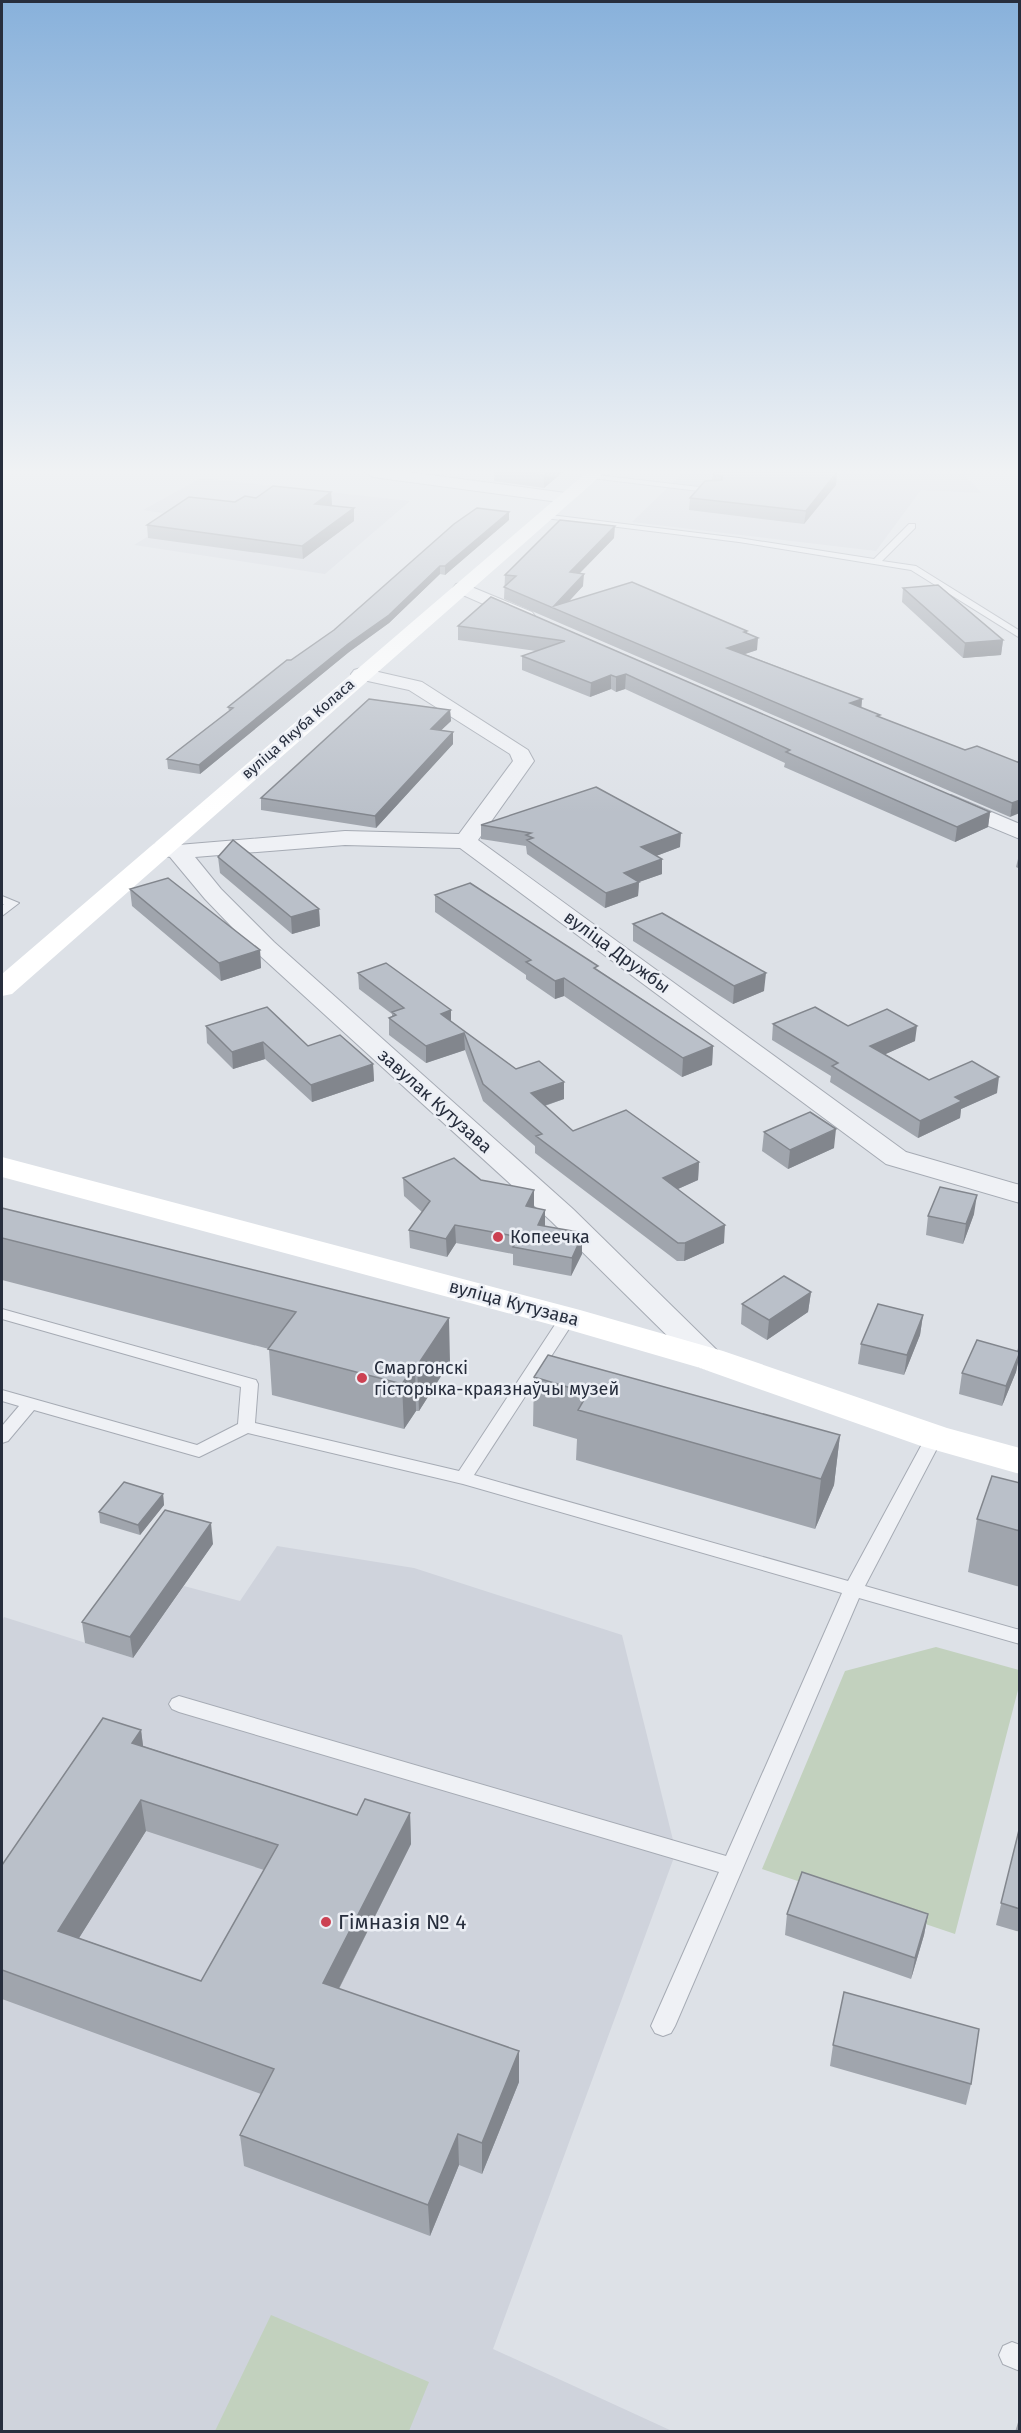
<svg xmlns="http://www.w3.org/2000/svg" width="1021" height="2433" font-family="'Fira Sans',sans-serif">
<rect width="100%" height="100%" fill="#dde1e7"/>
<path fill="#cfd3dc" d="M684,472H1019L965,475L981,493L921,490L876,551L632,522Z
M201,478L410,501L325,574L134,545L181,516L143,510Z
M277,1546L414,1568L622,1635L676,1852L493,2349L672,2431H2V1621L4,1617L133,1658L184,1586L240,1601Z"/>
<path fill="#c2d1be" d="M936,1647L1019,1670V1686L955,1934L762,1869L845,1671Z
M271,2315L429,2382L409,2431H215Z"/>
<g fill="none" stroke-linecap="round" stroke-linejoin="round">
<g stroke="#a6abb4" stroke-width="2">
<path id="lane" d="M588,474L716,489L720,491L716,493L591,478Z
M542,514L739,538L874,559L909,524H915V528L882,561L916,566L1020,631V638L911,570L739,542L545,518L541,516Z
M2,896L19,903L2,916V906L4,904H2Z
M2,1309L256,1380L258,1384L255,1423L459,1471L562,1314H574L576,1318L474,1475L848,1581L928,1433H940L943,1437L865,1586L1020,1630V1644L859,1598L675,2026L671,2033L663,2036L655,2033L651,2026L719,1872L179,1712L172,1709L169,1704L172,1699L179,1696L726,1856L842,1593L463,1484L248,1433L199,1457L34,1410L8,1441L2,1443V1426L19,1406L2,1401V1390L197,1445L238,1424L241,1387L2,1319Z
M1012,2342L1020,2345V2371L1003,2364L999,2355L1003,2346Z"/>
</g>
<g stroke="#a6abb4" stroke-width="2">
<path id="street" d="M365,472H407L566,493L574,498L566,503L373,477Z
M462,583L532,612L535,616L526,621L520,620L456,592L453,588L456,584Z
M361,668L422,682L528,750L534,761L478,840L906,1152L1020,1185V1203L886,1164L460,848L345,845L195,857L221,889L274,942L573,1209L726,1359L722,1366L710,1370L698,1366L551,1221L256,952L205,899L170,857L155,854L152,849L155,844L163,842L178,845L345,831L459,834L513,761L510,754L409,690L354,678L351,674L354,670Z
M951,795L1020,824V839L943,807L940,802L943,797Z"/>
</g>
<use href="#lane" fill="#eff1f5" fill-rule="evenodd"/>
<use href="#street" fill="#eff1f5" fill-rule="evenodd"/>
<path fill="#fff" fill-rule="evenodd" d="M587,472H605L12,994L2,996V974Z
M2,1157L580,1310L723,1351L947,1428L1020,1448V1474L921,1446L697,1367L556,1326L2,1177Z"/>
</g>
<path fill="#a0a5ad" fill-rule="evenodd" d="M494,472H563L544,488L494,481Z
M837,472L836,485L804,524L689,510L690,498L712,481L713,474Z
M331,492L332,505L330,506L354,508V521L303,559L148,538L147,525L235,502L256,498Z
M509,520L445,575L440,574L389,623L349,652L200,774L168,769L167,759L229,711L228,707L291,660Z
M614,538L580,573L583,586L569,601L747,631V633L757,650L745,654L862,699L861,708L880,717L965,750L1020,763L1010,817L504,599L505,575Z
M903,588L1003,640L1001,655L963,658L902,602Z
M491,597L990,812L988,827L955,842L784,767L785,763L625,689L616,692L611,689L590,697L522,670V656L536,651L458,640V626Z
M450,710L451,721L441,730L453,732V744L376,828L261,810V798Z
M481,825L680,847L656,856L662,874L639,882L638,896L605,908L527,854L526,846L481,839Z
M1020,851V869L1016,867Z
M218,857L319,909L320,926L292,934L220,873Z
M130,889L260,950L261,968L221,981L132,906Z
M435,895L598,970L713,1046L712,1065L682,1077L564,996L555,999L526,979V975L435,912Z
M633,924L764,991L733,1004L633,941Z
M358,973L451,1010V1022L516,1069L564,1082V1099L545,1106L573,1131L699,1162L698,1180L678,1189L724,1243L684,1261H677L535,1153V1146L483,1101L465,1050L426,1063L389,1035V1018L392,1017V1014L359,989Z
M773,1024L848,1026L915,1041L885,1054L929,1080L997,1093L961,1109L960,1118L918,1138L830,1082L831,1076L772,1040Z
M206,1026L308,1046L373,1064L374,1081L312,1102L265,1059L233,1069L207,1043Z
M764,1132L834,1148L788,1169L762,1151Z
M403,1178L481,1180L534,1208L545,1226L582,1254L571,1276L513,1265V1254L456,1243L447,1257L410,1248L409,1230L422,1212L404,1196Z
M2,1208L450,1362L419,1411H416L404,1429L272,1395L269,1349L2,1280Z
M974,1214L963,1244L926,1235L928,1216Z
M811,1292L808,1312L767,1340L741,1324L742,1304Z
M923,1315L920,1335L904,1375L858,1364L861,1344Z
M1020,1340V1362L1018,1361L1016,1372L1002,1406L959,1394L962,1373L1017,1352Z
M534,1377L840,1435L834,1485L815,1529L576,1460L577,1439L533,1426Z
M1020,1483V1587L968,1572L977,1519Z
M163,1494L164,1505L140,1535L100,1523L99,1512Z
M213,1544L133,1658L85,1643L82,1622Z
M141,1730L143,1746L357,1815L410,1813L411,1844L339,1989L519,2051V2082L482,2174L459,2165L430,2236L244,2166L240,2135L261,2094L2,1999V1865ZM146,1831L264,1870L201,1981L79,1938Z
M1020,1826V1932L996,1925Z
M787,1914H928L924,1935L911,1979L785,1935Z
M833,2045L971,2084L966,2105L830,2066Z
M1020,2416V2432H1015Z"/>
<path fill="#82868d" d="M548,472H563L544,488V475Z
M837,472L836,485L804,524L806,511Z
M331,492L332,505L315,516V504Z
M354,508V521L303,559L302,546Z
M509,512V520L445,575V566Z
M615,526L614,538L569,584L570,572Z
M440,566V574L389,623L349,652L200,774L199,765Z
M584,574L583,586L560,611L554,606Z
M747,631L746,641L758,638L757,650L727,660V648L744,632Z
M1003,640L1001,655L963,658L965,643Z
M626,674L625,689L616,692V677Z
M611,675V689L590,697L591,683Z
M862,699L861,712L850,703Z
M450,710L451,721L431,740V729Z
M453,732V744L376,828L375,816Z
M1020,800V813L1010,817L1012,803Z
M990,812L988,827L955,842L957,827Z
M681,833L680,847L640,862L641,847Z
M662,859V874L639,882L638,896L605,908L606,893L624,873Z
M319,909L320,926L292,934L291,917Z
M260,950L261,968L221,981L219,963Z
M766,973L764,991L733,1004L734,986Z
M564,978V996L555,999V981Z
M451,1010V1027L441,1014Z
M917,1026L915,1041L868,1062L870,1046Z
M464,1033L465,1050L426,1063V1046Z
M263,1042L265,1059L233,1069L232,1052Z
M713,1046L712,1065L682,1077L683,1058Z
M373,1064L374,1081L312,1102L311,1085Z
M999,1077L997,1093L961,1109L960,1118L918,1138L920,1121L955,1097Z
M564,1082V1099L531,1110V1093Z
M836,1129L834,1148L788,1169L790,1150Z
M699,1162L698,1180L662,1196L663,1178Z
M534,1190V1208L526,1206Z
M977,1195L974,1214L963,1244L966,1224Z
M545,1210V1228L538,1225Z
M455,1225L456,1243L447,1257L446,1239Z
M725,1225L724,1243L684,1261L685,1243Z
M582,1236V1254L571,1276L572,1258Z
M811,1292L808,1312L767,1340L769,1320Z
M923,1315L920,1335L904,1375L907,1355Z
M449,1318L450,1362L419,1411L417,1366Z
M1020,1353L1016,1372L1002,1406L1006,1386Z
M415,1365L416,1411L404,1429L402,1384Z
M840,1435L834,1485L815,1529L821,1479Z
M163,1494L164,1505L140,1535L138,1525Z
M211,1523L213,1544L133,1658L130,1637Z
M141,1730L145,1761L132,1743Z
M141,1800L146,1831L64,1962L58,1931Z
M410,1813L411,1844L326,2014L323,1983Z
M928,1914L924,1935L911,1979L915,1958Z
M519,2051V2082L482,2174V2143Z
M458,2134L459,2165L430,2236L428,2205Z"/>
<path fill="#bac0c9" stroke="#82868d" stroke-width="1.5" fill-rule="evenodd" d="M518,472H548L544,475Z
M714,472H837L806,511L690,498L705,481L722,480V476L713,474Z
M273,486L331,492L315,504L354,508L302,546L147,525L189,497L235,502L245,496L256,498Z
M477,508L509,512L445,566H440L389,615L348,644L199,765L167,759L233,708L228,707L287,660H291L334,630L454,524Z
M560,520L615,526L570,572L584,574L554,606L632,582L747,631L744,632L758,638L727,648L862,699L850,703L880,715L877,716L965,750L977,746L1020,763V800L1012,803L504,587L516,576L505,575Z
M938,585L1003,640L965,643L903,588Z
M491,597L990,812L957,827L786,752L790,750L626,674L616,677L611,675L591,683L522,656L565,641L458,626Z
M369,699L450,710L431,729L453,732L375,816L261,798Z
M596,787L681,833L641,847L662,859L624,873L639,882L606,893L527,840L533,838L526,835L531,833L481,825Z
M233,840L319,909L291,917L218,857Z
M168,878L260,950L219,963L130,889Z
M470,883L598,966L594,968L713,1046L683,1058L564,978L555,981L526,962L531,960L435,895Z
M662,913L766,973L734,986L633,924Z
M386,963L451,1010L441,1014L516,1069L539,1061L564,1082L531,1093L573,1131L626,1110L699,1162L663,1178L725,1225L685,1243H678L536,1136L542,1134L483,1084L464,1033L426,1046L389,1018L396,1015L392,1012L404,1008L358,973Z
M267,1007L308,1046L340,1035L373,1064L311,1085L263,1042L232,1052L206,1026Z
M815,1007L848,1026L887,1009L917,1026L870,1046L929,1080L972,1061L999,1077L955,1097L962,1101L920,1121L832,1066L838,1063L773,1024Z
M810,1112L836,1129L790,1150L764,1132Z
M454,1158L481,1180L534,1190L526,1206L545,1210L538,1225L578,1232L582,1236L572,1258L513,1247L519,1237L455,1225L446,1239L409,1230L430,1201L403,1178Z
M940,1187L977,1195L966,1224L928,1216Z
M2,1208L449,1318L417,1366L415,1365L402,1384L268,1349L296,1312L2,1238Z
M784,1276L811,1292L769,1320L742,1304Z
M878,1304L923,1315L907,1355L861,1344Z
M977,1340L1020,1352L1006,1386L962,1373Z
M548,1355L840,1435L821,1479L578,1410L588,1393L534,1377Z
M992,1476L1020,1483V1531L977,1519Z
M124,1482L163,1494L138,1525L99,1512Z
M165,1510L211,1523L130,1637L82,1622Z
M103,1718L141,1730L132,1743L357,1815L365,1799L410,1813L323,1983L519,2051L482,2143L458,2134L428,2205L240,2135L274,2069L2,1970V1865ZM141,1800L278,1845L201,1981L58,1931Z
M1020,1826V1909L1001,1903Z
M802,1872L928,1914L915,1958L787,1914Z
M844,1992L979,2029L971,2084L833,2045Z"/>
<linearGradient id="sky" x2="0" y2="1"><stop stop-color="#88b1db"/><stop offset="0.58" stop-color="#f0f2f4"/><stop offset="1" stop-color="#f0f2f4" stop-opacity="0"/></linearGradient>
<rect width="1021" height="813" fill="url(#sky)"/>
<g fill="#cc4152" stroke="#eceff5" stroke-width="2">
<circle cx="498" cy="1237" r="6"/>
<circle cx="362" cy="1378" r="6"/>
<circle cx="326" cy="1922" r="6"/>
</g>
<g text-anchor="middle" stroke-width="5" stroke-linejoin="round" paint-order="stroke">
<g font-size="15" fill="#272e3d" stroke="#eceff5">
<text transform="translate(298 729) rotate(-41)" y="5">вуліца Якуба Коласа</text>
</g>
<g font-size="18" fill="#272e3d" stroke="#eceff5">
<text transform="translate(617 952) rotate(36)" y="6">вуліца Дружбы</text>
<text transform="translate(435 1101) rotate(42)" y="6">завулак Кутузава</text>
<text transform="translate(514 1303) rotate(15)" y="6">вуліца Кутузава</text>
</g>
<g font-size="18" fill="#272e3d" stroke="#eceff5" text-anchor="start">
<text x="510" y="1243">Копеечка</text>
<text x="374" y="1374">Смаргонскі<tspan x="374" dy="21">гісторыка-краязнаўчы музей</tspan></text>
</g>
<g font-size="21" fill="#272e3d" stroke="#eceff5" text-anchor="start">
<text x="338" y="1929">Гімназія № 4</text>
</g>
</g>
<rect width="1021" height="2433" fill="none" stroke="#272e3d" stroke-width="6"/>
</svg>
